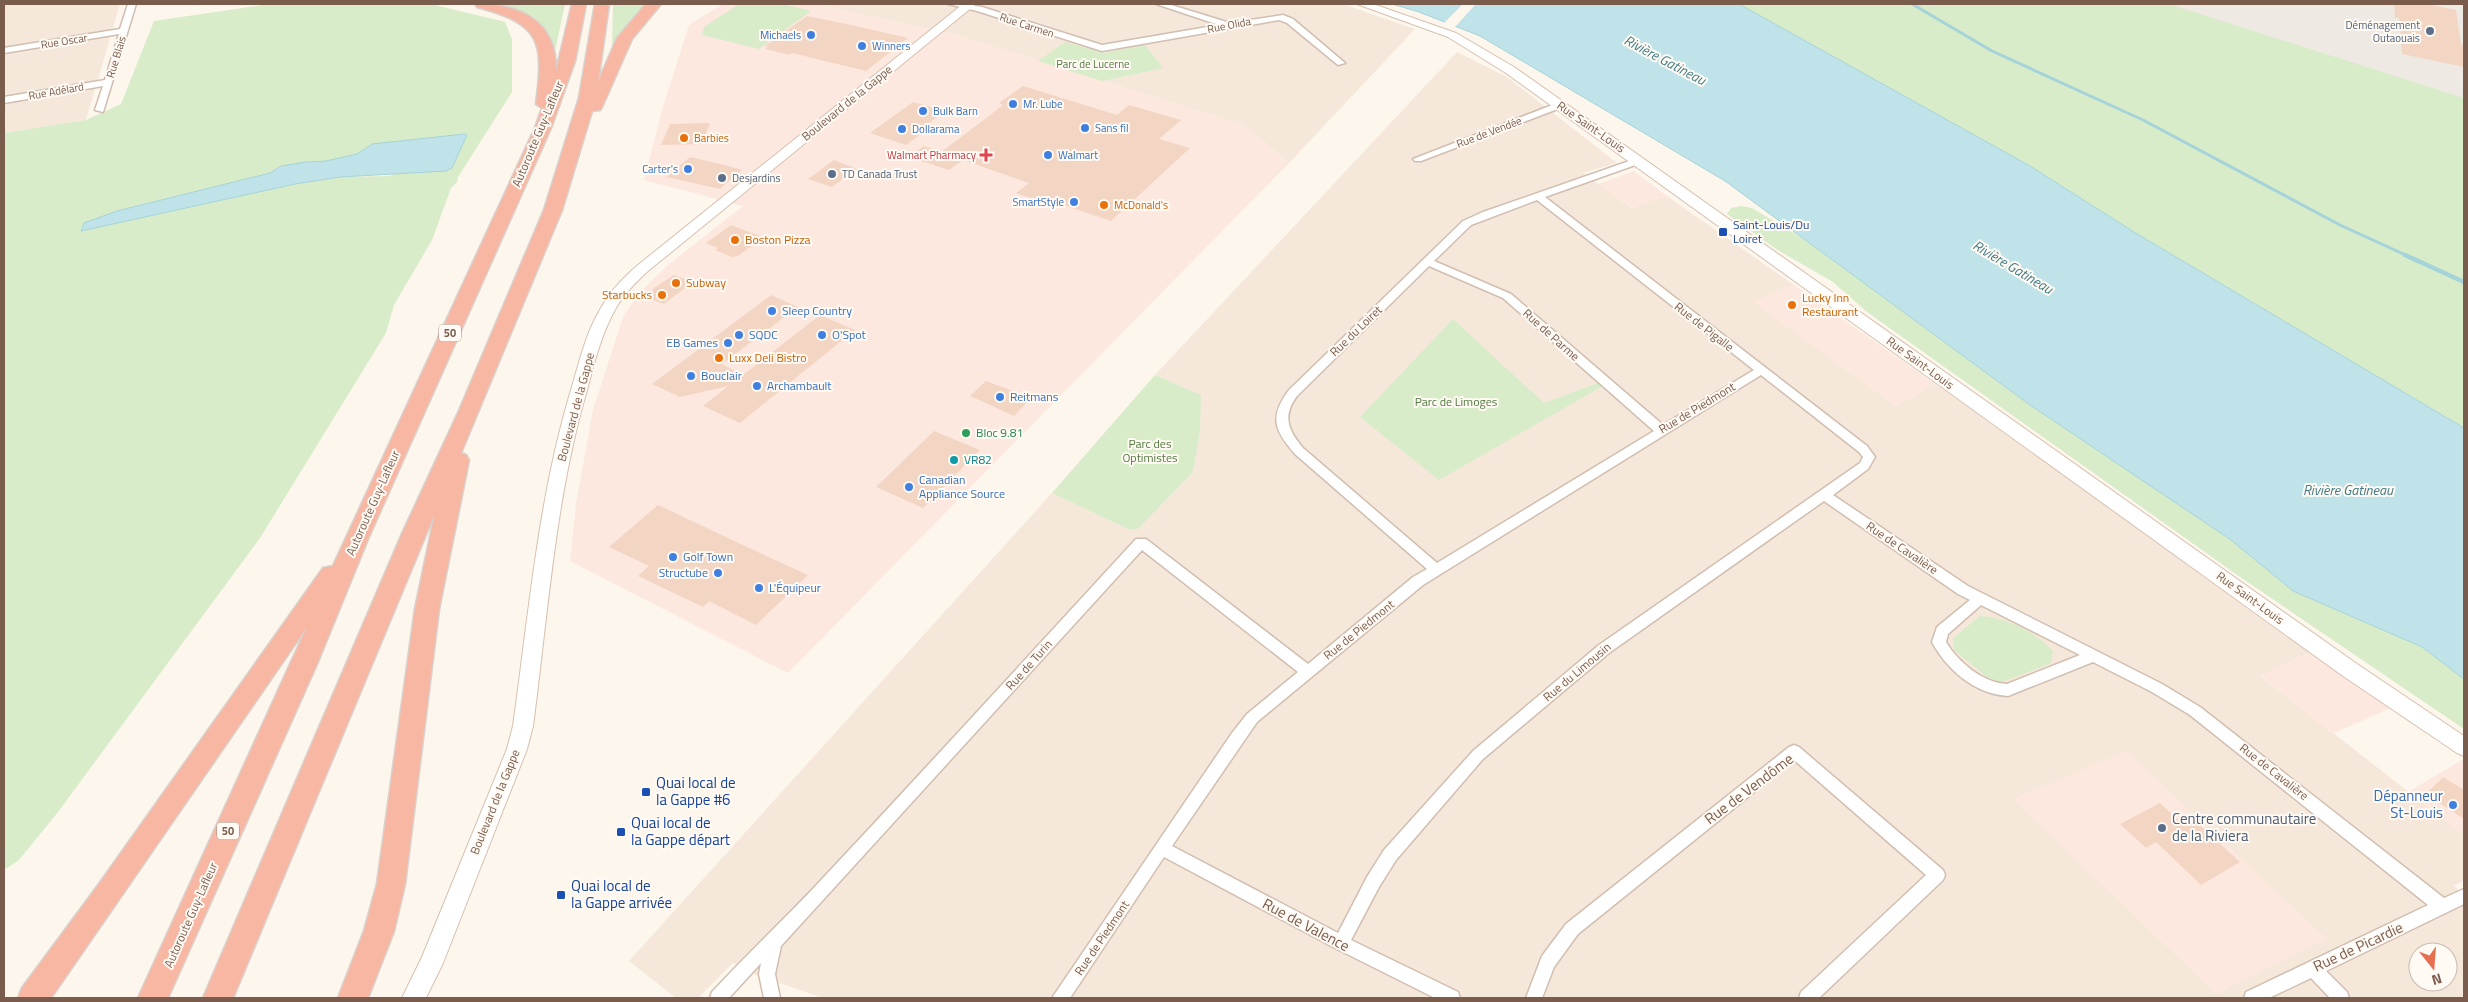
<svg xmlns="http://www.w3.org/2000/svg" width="2468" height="1002" font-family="'Titillium Web',sans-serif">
<rect width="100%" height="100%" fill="#fdf6ec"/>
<path fill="#f5e8da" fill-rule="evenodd" d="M4,4H120L86,120L4,133Z
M813,4H1342L1415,29L1289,163L1244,125L953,34Z
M1457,52L1507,77L1617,163L1583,173L1632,208L1667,196L1794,285L1754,302L1896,406L1935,384L2250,598L2320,648L2260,676L2464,835V881L2454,885L2464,897V998H823L751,973L733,963L698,998H676L629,961L1052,493L1130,530L1138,529L1193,472L1200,432V395L1155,375ZM2418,952H2448V982H2418Z"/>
<path fill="#fde8e0" d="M723,4H813L953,34L1244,125L1289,163L788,673L570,561L576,504L593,410L623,317L638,294L668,265L743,206L644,180L662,110L689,25Z
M1634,171L1667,196L1633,208L1598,184Z
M1794,285L1935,384L1896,406L1753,302Z
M2320,648L2400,704L2332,734L2260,675Z
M2126,751L2327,939L2216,994L2013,799Z
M2462,760L2464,762V835L2408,792Z"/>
<path fill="#efe9e4" d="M2166,4H2464V101Z"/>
<path fill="#d8ecc9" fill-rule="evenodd" d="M269,4H431L505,22L512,39V92L458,177L457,182L451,188L432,240L394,305L386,333L260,538L58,812L19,860L4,870V133L86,120L121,104L154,21ZM464,134L467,135L390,176L340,177L295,184L82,230L84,223L117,211L270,173L281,166L306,162L326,161L357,154L372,144Z
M495,4H565L555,51H552C537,22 527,13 495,4Z
M613,4H647L612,50Z
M739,4H783L811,11L759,49L702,35L704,27Z
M1739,4H2169L2464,98V428L2134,232L2030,166Z
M1065,42L1104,53L1145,45L1163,68L1102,81L1038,61Z
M1741,206L1752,208L1802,238L2030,405L2231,540L2293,591L2422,647L2464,679V729L2240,577L1867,312L1833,282L1776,249L1727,214L1731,208Z
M1453,319L1544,403L1603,381L1606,384L1439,480L1360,417Z
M1155,375L1201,395L1200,432L1193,472L1138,529L1130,530L1052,493Z
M1980,616C2005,617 2036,632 2053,651L2051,663L2005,681H1996L1988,678L1954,650L1953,638Z"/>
<path fill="#bfe3e8" stroke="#a5d3da" d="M1392,4H1739L2030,166L2134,232L2464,428V679L2422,647L2293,591L2231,540L2030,405L1725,181L1480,36L1419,12Z
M464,134L467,135L452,168L446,171L340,177L295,184L81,231L84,223L117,211L270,173L281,166L306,162L326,161L357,154L372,144Z"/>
<path fill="#fdf6ec" d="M1463,4H1476L1454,28L1443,24Z"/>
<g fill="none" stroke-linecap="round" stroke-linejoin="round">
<path stroke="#a5d3da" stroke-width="3" d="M1912,4L1992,51L2143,120L2340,225L2408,256"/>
<path stroke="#a5d3da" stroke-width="4.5" d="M2405,255L2464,282"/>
</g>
<path fill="#f3d5c3" d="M2394,4H2426L2456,10L2461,45H2464V67L2402,54L2399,18H2395Z
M807,16L847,24L908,38L866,71L792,53L790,55L765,49L768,47L765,46Z
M1023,86L1117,115L1129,105L1181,120L1159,139L1190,148L1111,221L1052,201L1048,204L1016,193L1029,183L963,160L949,170L909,157L924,146L941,152L985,119L1003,105L999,103Z
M913,102L945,111L928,124L933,125L906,145L870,133Z
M710,123L702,144L661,145L670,124Z
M690,157L725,165L742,170L720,189L666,177Z
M834,160L857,169L832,187L808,179Z
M731,225L749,232L764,237L738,256L732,257L715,250L718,248L706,243Z
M674,275L693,282L664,304L647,298L654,288Z
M771,295L798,307L722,364L743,375L820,315L855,330L740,423L703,406L728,386L680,397L652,384Z
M986,381L1031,398L1014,416L970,396Z
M934,431L980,450L923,508L876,487Z
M658,505L760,553L808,575L756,625L709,601L703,607L638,576L649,566L609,547Z
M2443,777L2464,790V819L2426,794Z
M2160,803L2181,823L2192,818L2240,862L2201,885L2156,842L2146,848L2120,824Z"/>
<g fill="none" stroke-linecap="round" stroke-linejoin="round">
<g stroke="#d1beb0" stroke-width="3">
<path id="street" d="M128,4H136L103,112L95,110L103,86L4,103V97L105,80L119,34L4,53V48L120,29Z
M948,4H964L982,7L1102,45L1219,25L1156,4H1168L1230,23L1283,15L1293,19L1345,63L1338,65L1287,23L1279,20L1102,51L977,11Z
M1560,102L1564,105L1563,107L1421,161H1415L1413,159Z
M1638,158L1643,161L1641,163L1545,197L1867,446L1875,457L1868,469L1833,495L1968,586L2162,684L2200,707L2444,898L2464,889V904L2326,971L2347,992L2349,998H2330L2311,978L2269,998H2244L2246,992L2428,905L2190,715L2152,692L2093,662L2008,696C1975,694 1947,670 1932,642L1937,627L1970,600L1958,594L1824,501L1609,653L1483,759L1396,860L1379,887L1351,940L1458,992L1460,998H1435L1335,948L1164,857L1070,998H1052L1232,733L1247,714L1298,672L1142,550L781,946L775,974L780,998H764L759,974L761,963L729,998H710L712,992C748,953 787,917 823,878C928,766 1032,652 1136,539H1146L1308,664L1413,577L1427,569L1295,454C1274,430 1269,417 1289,390L1463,221L1483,212ZM1537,200L1754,370L1663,425L1511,294L1434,261L1471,225ZM1429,266L1503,298L1654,431L1437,563L1303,448C1288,430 1282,416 1297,396ZM1761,375L1859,452L1863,457L1860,463L1599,645L1473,751L1384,850L1367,877L1338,933L1172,846L1257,722L1423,585ZM1981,605L2080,655L2007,684C1983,683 1958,662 1946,642L1948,634Z
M1794,745L1799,747L1943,870L1945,875L1943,880L1819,998H1799L1801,992L1926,875L1794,760L1578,934L1554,967L1542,998H1526L1542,956L1566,924L1789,747Z"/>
</g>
<g stroke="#d6c0b0" stroke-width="2">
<path id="secondary" d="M963,4H976L648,271C636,282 624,294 616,308C602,332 594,363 587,390C555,499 548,613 533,726L527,749L443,963L426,998H402L422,957L507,749L513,726C529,613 538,499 571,390C579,363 586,332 601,308C610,291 624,277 638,265Z
M1357,4H1373L1456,33L1514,67L2357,664L2464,736V756L2457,753L2343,676L1506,73L1448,37Z"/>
</g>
<g stroke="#dad1cd" stroke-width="3">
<path id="highway" d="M475,4C519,4 557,20 556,71L572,4H586L575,61L551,128L368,539L317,664L168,998H138L307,627L51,998H18L22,988L99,884L323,568L333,566L535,128L542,108L536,104C544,42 542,24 477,7Z
M595,4H609L598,82L617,38L646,4H661L632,39L602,107L600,110L592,111L562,210L461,453L466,455L469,460L439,609L405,884L394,931L368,998H338L364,931L377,884L415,609L435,513L233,998H203L401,536L458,413L544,210L579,98Z"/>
</g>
<use href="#street" fill="#fff" fill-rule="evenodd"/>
<use href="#secondary" fill="#fff" fill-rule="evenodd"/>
<use href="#highway" fill="#f7b7a3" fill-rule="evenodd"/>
</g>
<g fill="#5c6f8a" stroke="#fffaf3" stroke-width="2">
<circle cx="2430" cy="31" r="5"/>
<circle cx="832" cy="174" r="5"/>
<circle cx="722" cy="178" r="5"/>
<circle cx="2162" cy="828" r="5"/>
</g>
<g fill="#3f7fe0" stroke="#fffaf3" stroke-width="2">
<circle cx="811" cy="35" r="5"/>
<circle cx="862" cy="46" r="5"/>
<circle cx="1013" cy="104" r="5"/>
<circle cx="923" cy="111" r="5"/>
<circle cx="1085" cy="128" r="5"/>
<circle cx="902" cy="129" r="5"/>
<circle cx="1048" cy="155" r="5"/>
<circle cx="688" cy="169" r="5"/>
<circle cx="1074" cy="202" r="5"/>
<circle cx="772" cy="311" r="5"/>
<circle cx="739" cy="335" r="5"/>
<circle cx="822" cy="335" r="5"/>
<circle cx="728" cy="343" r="5"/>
<circle cx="691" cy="376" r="5"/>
<circle cx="757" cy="386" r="5"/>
<circle cx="1000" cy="397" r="5"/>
<circle cx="909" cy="487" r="5"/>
<circle cx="673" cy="557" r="5"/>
<circle cx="718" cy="573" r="5"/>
<circle cx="759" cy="588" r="5"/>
<circle cx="2453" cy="805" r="5"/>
</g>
<g fill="#e8710a" stroke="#fffaf3" stroke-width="2">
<circle cx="684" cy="138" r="5"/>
<circle cx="1104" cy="205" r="5"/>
<circle cx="735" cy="240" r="5"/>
<circle cx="676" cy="283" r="5"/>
<circle cx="662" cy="295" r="5"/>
<circle cx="1792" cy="305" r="5"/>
<circle cx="719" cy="358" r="5"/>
</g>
<path fill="#e0444e" stroke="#fffaf3" stroke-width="2" d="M983.5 147.5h5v5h5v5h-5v5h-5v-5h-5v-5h5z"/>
<g fill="#1a4fb4" stroke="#fffaf3" stroke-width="2">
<rect x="1718" y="227" width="10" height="10" rx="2.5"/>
<rect x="641" y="787" width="10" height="10" rx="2.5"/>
<rect x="616" y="827" width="10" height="10" rx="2.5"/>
<rect x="556" y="890" width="10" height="10" rx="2.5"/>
</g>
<circle fill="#2e9e5b" stroke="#fffaf3" stroke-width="2" cx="966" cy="433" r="5"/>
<circle fill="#0f9aa8" stroke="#fffaf3" stroke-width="2" cx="954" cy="460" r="5"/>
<g text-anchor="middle" stroke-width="4" stroke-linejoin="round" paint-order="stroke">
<g font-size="11" fill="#7a5c4d" stroke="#fffaf3">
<text transform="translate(1027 25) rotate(18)" y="4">Rue Carmen</text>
<text transform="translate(1229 25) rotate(-11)" y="4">Rue Olida</text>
<text transform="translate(64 41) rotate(-9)" y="4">Rue Oscar</text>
<text transform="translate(116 57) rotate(-73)" y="4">Rue Blais</text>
<text transform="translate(56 91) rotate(-10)" y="4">Rue Adélard</text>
<text transform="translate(1489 132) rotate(-21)" y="4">Rue de Vendée</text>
</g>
<g font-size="11" fill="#4e5e75" stroke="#fffaf3" text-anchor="start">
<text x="2420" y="29" text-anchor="end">Déménagement<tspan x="2420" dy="13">Outaouais</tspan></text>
<text x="842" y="178">TD Canada Trust</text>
<text x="732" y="182">Desjardins</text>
</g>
<g font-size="11" fill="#366cbe" stroke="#fffaf3" text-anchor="start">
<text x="801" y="39" text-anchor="end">Michaels</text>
<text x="872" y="50">Winners</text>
<text x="1023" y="108">Mr. Lube</text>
<text x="933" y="115">Bulk Barn</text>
<text x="1095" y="132">Sans fil</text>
<text x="912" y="133">Dollarama</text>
<text x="1058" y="159">Walmart</text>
<text x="678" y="173" text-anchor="end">Carter's</text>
<text x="1064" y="206" text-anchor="end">SmartStyle</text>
</g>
<g font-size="11" fill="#537a41" stroke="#fffaf3">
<text x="1093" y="68">Parc de Lucerne</text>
</g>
<g font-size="11" fill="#c56008" stroke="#fffaf3" text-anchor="start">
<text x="694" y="142">Barbies</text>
<text x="1114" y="209">McDonald's</text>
</g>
<g font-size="11" fill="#be3a42" stroke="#fffaf3" text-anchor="end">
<text x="976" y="159">Walmart Pharmacy</text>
</g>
<g fill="#fffaf3" stroke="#a28b7f" stroke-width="1">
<rect x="439" y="324.5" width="22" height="17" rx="4"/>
<rect x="217" y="822.5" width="22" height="17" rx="4"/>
</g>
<g font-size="11" font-weight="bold" fill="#7a5c4d">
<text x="450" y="337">50</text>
<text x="228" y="835">50</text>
</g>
<g font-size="12" fill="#7a5c4d" stroke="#fffaf3">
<text transform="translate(847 103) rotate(-39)" y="4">Boulevard de la Gappe</text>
<text transform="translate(1591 127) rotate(35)" y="4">Rue Saint-Louis</text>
<text transform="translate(538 134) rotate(-67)" y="4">Autoroute Guy-Lafleur</text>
<text transform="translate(1704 327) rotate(38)" y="4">Rue de Pigalle</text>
<text transform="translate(1356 331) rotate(-44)" y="4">Rue du Loiret</text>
<text transform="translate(1551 335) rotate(42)" y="4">Rue de Parme</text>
<text transform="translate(1920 363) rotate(36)" y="4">Rue Saint-Louis</text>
<text transform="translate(576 407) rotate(-75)" y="4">Boulevard de la Gappe</text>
<text transform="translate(1697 408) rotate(-31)" y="4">Rue de Piedmont</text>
<text transform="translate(373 503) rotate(-66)" y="4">Autoroute Guy-Lafleur</text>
<text transform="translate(1902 548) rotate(34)" y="4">Rue de Cavalière</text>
<text transform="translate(2250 598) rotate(36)" y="4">Rue Saint-Louis</text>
<text transform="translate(1359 630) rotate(-39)" y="4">Rue de Piedmont</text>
<text transform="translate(1029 665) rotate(-48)" y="4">Rue de Turin</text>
<text transform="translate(1577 672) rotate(-40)" y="4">Rue du Limousin</text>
<text transform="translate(2274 772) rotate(38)" y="4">Rue de Cavalière</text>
<text transform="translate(495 802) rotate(-68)" y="4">Boulevard de la Gappe</text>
<text transform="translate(191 915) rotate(-66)" y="4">Autoroute Guy-Lafleur</text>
<text transform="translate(1102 938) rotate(-56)" y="4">Rue de Piedmont</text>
</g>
<g font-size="12" fill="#164399" stroke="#fffaf3" text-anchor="start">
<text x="1733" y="229">Saint-Louis/Du<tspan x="1733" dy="14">Loiret</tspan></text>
</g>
<g font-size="12" fill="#c56008" stroke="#fffaf3" text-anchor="start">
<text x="745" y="244">Boston Pizza</text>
<text x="686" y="287">Subway</text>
<text x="652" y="299" text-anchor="end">Starbucks</text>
<text x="1802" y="302">Lucky Inn<tspan x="1802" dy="14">Restaurant</tspan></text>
<text x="729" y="362">Luxx Deli Bistro</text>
</g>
<g font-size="12" fill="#366cbe" stroke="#fffaf3" text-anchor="start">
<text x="782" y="315">Sleep Country</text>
<text x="749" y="339">SQDC</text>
<text x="832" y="339">O'Spot</text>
<text x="718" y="347" text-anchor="end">EB Games</text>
<text x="701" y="380">Bouclair</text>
<text x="767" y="390">Archambault</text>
<text x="1010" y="401">Reitmans</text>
<text x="919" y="484">Canadian<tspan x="919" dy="14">Appliance Source</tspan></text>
<text x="683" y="561">Golf Town</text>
<text x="708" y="577" text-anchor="end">Structube</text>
<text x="769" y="592">L'Équipeur</text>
</g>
<g font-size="12" fill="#537a41" stroke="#fffaf3">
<text x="1456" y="406">Parc de Limoges</text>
<text x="1150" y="448">Parc des<tspan x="1150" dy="14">Optimistes</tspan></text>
</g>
<g font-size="12" fill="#27864d" stroke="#fffaf3" text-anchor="start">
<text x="976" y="437">Bloc 9.81</text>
</g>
<g font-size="12" fill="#0d838f" stroke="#fffaf3" text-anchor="start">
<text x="964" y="464">VR82</text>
</g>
<g font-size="14" font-style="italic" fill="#437c86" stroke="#fffaf3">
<text transform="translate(1665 60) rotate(28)" y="5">Rivière Gatineau</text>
<text transform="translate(2013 267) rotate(31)" y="5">Rivière Gatineau</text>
<text x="2348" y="495">Rivière Gatineau</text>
</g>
<g font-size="15" fill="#164399" stroke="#fffaf3" text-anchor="start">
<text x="656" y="788">Quai local de<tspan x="656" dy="17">la Gappe #6</tspan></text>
<text x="631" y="828">Quai local de<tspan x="631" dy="17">la Gappe départ</tspan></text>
<text x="571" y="891">Quai local de<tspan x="571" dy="17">la Gappe arrivée</tspan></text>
</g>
<g font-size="15" fill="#7a5c4d" stroke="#fffaf3">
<text transform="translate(1749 789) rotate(-37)" y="5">Rue de Vendôme</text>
<text transform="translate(1306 925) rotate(28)" y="5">Rue de Valence</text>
<text transform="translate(2358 947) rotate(-25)" y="5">Rue de Picardie</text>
</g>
<g font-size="15" fill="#366cbe" stroke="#fffaf3" text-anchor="end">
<text x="2443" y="801">Dépanneur<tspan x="2443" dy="17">St-Louis</tspan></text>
</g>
<g font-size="15" fill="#4e5e75" stroke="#fffaf3" text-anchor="start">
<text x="2172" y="824">Centre communautaire<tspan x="2172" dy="17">de la Riviera</tspan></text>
</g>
</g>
<rect width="2468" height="1002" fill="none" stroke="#7a5c4d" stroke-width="10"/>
<g transform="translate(2433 967) rotate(163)"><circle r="24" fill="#fffaf3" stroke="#cabbb1"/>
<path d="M0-4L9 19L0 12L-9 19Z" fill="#e76f51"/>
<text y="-8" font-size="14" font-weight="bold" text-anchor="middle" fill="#7a5c4d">N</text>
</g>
</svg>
